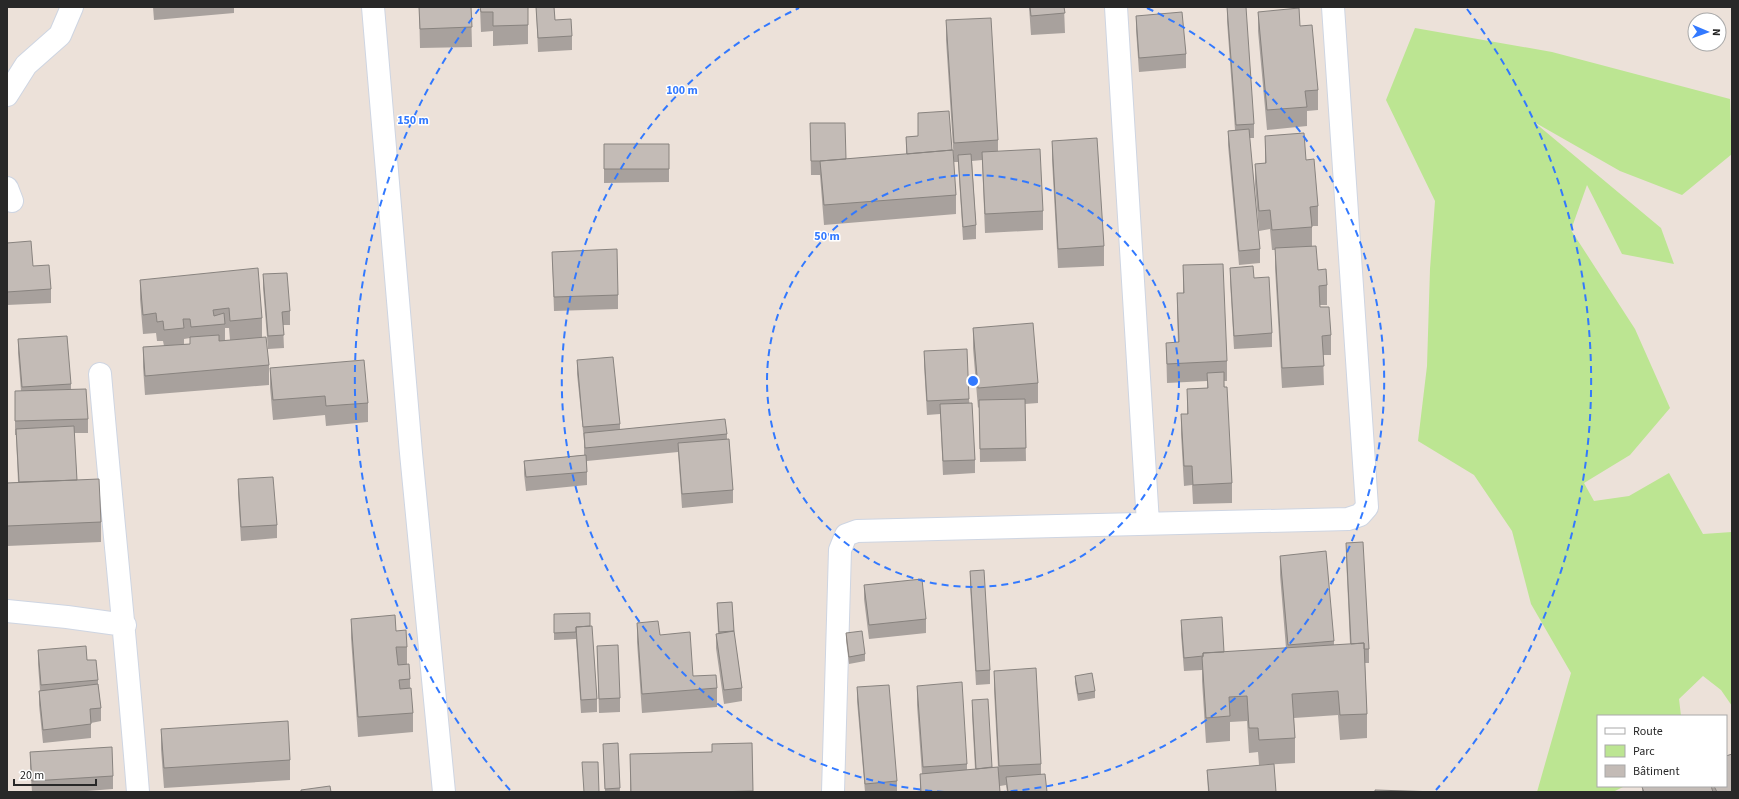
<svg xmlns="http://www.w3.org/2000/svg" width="1739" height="799" font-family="'Source Sans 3',sans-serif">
<rect width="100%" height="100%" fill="#ece1d9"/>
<path fill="#bce592" d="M1415,28L1552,52L1730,99L1732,154L1682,195L1620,171L1534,122L1661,228L1674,264L1622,254L1587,185L1571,230L1635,329L1670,408L1630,455L1584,483L1594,501L1629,496L1669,473L1703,534L1732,532V706L1721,690L1703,676L1679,699L1681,716H1598V786H1625L1613,792H1537L1571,673L1531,604L1512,531L1474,475L1418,441L1427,366L1430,269L1435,201L1386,100Z"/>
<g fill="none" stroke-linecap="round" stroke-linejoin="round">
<g stroke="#ced5e2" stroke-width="24">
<path id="minor" d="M373,7L411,453L444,792
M1116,7L1148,523
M7,95L26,65L60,35L72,7
M7,188L12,201
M100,374C112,513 127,652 138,792
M7,611L67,617L125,625
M833,792L840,550L846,535L857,531L1348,519L1360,515L1367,507L1333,7"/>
</g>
<use href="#minor" stroke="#fff" stroke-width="22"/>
</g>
<path fill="#a8a19d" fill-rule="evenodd" d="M153,7H234V13L154,20Z
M419,7H471L472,47L420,48Z
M480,7H528V44L493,46V31L481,32Z
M536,7H554L555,20L572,36V50L538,52Z
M1029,7H1064L1065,33L1031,35Z
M1227,7L1254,124V138H1249L1260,249V263L1239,265L1228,145V131L1235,130L1227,21Z
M1258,12L1300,26L1318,90V110L1307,111V126L1267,130L1258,31Z
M1136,16L1186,54V68L1139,72L1136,30Z
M946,20L998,140V151L1043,211V230L985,233L982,160L972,161L976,225V239L963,240L958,162H954L946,40Z
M918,113L952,150L956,195V214L824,225L820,175H811L810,123L846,159L906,154V137L918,136Z
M1265,136L1318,206V226H1312V246L1318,270L1327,285V305H1320V307L1331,335V355H1323L1324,385L1282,388L1275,268V250H1272L1270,229L1259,231L1255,184V164L1265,163Z
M1052,141L1104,246V266L1058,268L1052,160Z
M604,144H669V182L604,183Z
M7,243L33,266L51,289V303L7,305Z
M552,252L618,295V309L554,311Z
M1183,265L1227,361V381H1224L1232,483V503L1193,504L1192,485L1184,486L1181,434V414H1187V389L1207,388V381L1167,383L1166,343H1178L1177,313V293H1183Z
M1230,268L1254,278L1272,333V347L1234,349L1230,281Z
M263,274L290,311V325H283L284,348L268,349L263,288Z
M140,280L262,318V337L269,365V385L145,395L143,367V347L164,346L163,341H157L156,333L143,334L140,299ZM225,328H229L230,340L225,341ZM190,338V344H184V339Z
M973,328L1038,383V403L1025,404L1026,461L980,462L979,407L978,408L973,348Z
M18,339L71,384V389L88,419V433H74L77,480L101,522V542L7,546V483L18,482L16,435H15V391H21L18,353Z
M924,351L969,399L975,460V473L943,475L940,414L927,415L924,365Z
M577,360L620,424V429L727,434V439L733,490V503L682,508L678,452L587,461V485L526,491L524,474V461L584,455V441L577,374Z
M270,368L368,403V422L326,426L325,415L273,420L270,387Z
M238,479L277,525V538L241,541L238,493Z
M1346,543L1369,649V663H1365L1367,714V738L1340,740L1338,715L1294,718L1295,738V763L1259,765L1258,752L1249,753L1247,721L1230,722V741L1206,743L1202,681V670L1184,671L1181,634V620L1224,652L1286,648L1280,575V556L1334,641V645L1350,644L1346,556Z
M970,571L990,670V684L976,685L970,585Z
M864,585L926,619V633L869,639L864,599Z
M732,602L734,633L742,688V701L724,704L716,648V634H718L717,603Z
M554,614L590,626L597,699V712L581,713L576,639L554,640Z
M351,619L396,631L407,647V664L410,679V688L413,713V732L358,737L351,638Z
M637,623L660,635L693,676L717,688V707L642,713L637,642Z
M846,633L865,654V661L849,664L846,640Z
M597,646L620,698V712L599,713Z
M38,650L87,660L98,680V685L101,708V721L91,723V738L43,743L39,705V691H40L38,664Z
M994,671L1041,764V774L1047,792H1007L1006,785L1000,786V792H920V774H922L917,705V686L967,764V770L975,769L972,714V700L992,767H998L994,690Z
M1075,676L1095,691V698L1078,701L1075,683Z
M857,687L897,781V792H865L857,701Z
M161,729L290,760V780L164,788L161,749Z
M618,743L620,792H605L603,744Z
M752,743L753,792H630V754L712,752Z
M30,752L113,776V789L74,792H32L30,766Z
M1207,770L1276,792H1208Z
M1644,786H1726L1732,792H1642V787Z"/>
<path fill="#c3bbb6" stroke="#88837f" d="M419,7H471L472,27L420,29Z
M480,7H528V25L493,26V12H481Z
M536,7H554L555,20L571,19L572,36L538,38Z
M1030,7H1064L1065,13L1031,16Z
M1227,7H1246L1254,124L1236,125Z
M1299,8L1300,26L1312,25L1318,90L1305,91L1307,107L1267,110L1258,12Z
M1182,12L1186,54L1139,58L1136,16Z
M991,18L998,140L954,143L946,20Z
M949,111L952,150L907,154L906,137L918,136V113Z
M810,123H845L846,159L820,161H811Z
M1249,129L1260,249L1239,251L1228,131Z
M1304,133L1306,160L1314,159L1318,206L1310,207L1312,227L1272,230L1270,210L1259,211L1255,164L1266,163L1265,136Z
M1097,138L1104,246L1058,249L1052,141Z
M604,144H669V169H604Z
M1040,149L1043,211L985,214L982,152Z
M953,150L956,195L824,205L820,161Z
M971,154L976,225L963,227L958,155Z
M31,241L33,266L49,265L51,289L7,292V243Z
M1316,246L1318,270L1326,269L1327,285L1319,286L1320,307H1329L1331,335L1322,336L1324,366L1282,368L1275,248Z
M617,249L618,295L554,297L552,252Z
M1223,264L1227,361L1167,364L1166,343L1179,342L1177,293H1184L1183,265Z
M1253,266L1254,278L1269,277L1272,333L1234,336L1230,268Z
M258,268L262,318L230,321L229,308L213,310L214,316L224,313L225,324L191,327L190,319H183L184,328L164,330L163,321L157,322L156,313L143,315L140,280Z
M287,273L290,311L282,312L284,335L268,336L263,274Z
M1033,323L1038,383L978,388L973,328Z
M219,335V341L266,337L269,365L145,376L143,347L190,344V337Z
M67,336L71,384L22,387L18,339Z
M967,349L969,399L927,401L924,351Z
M613,357L620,424L583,427L577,360Z
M364,360L368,403L326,406L325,396L273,400L270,368Z
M1224,372V387H1227L1232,483L1193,485L1192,466H1184L1181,414H1188L1187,389L1208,388L1207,373Z
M86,389L88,419L15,421V391Z
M1025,399L1026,448L980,449L979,400Z
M972,403L975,460L943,461L940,404Z
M725,419L727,434L585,448L584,433Z
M74,426L77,480L19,482L16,429Z
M729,439L733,490L682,494L678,443Z
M586,455L587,472L526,477L524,461Z
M273,477L277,525L241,527L238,479Z
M99,479L101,522L7,526V483Z
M1363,542L1369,649H1364V643L1351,644L1346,543Z
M1326,551L1334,641L1288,645L1280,556Z
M984,570L990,670L976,671L970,571Z
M922,579L926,619L869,625L864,585Z
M732,602L734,631L719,632L717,603Z
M590,613V626L576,627V632L554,633V614Z
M395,615L396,631L406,630L407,647H396L398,665L409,664L410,679L399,680L400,689L411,688L413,713L358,717L351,619Z
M1222,617L1224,652L1203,653V656L1184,658L1181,620Z
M658,621L660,635L690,632L693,676L716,675L717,688L642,694L637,623Z
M592,626L597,699L581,700L576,627Z
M734,631L742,688L724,690L716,634Z
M862,631L865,654L849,657L846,633Z
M1364,643L1367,714L1340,715L1338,691L1292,694L1295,738L1259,740L1258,728H1249L1247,696L1229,697L1230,716L1206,718L1202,657H1203V653Z
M618,645L620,698L599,699L597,646Z
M86,646L87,660H96L98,680L41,685L38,650Z
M1036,668L1041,764L999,766L994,671Z
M1092,673L1095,691L1078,694L1075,676Z
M962,682L967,764L923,767L917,686Z
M98,684L101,708L90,709L91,724L43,730L39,691Z
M889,685L897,781L865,784L857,687Z
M988,699L992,767L976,769L972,700Z
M288,721L290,760L164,768L161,729Z
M618,743L620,788L605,789L603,744Z
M752,743L753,791L713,792H631L630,754L712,752V744Z
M112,747L113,776L32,781L30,752Z
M1732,754V792H1717L1714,786H1726V756Z
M582,762H598L599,792H584Z
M1274,764L1276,792H1209L1207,770Z
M998,767L1000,792H921L920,774Z
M1045,774L1047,792H1008L1006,777Z
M330,786L331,792H301V790Z
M1644,786H1711L1713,792H1644L1642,787Z
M1375,790L1438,792H1375Z"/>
<g fill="none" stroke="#3279ff" stroke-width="2" stroke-dasharray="7 5">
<circle cx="973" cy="381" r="206"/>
<path d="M944 792A412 412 0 0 1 799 8M1147 8A412 412 0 0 1 1002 792"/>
<path d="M510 790A618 618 0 0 1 479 9M1467 9A618 618 0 0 1 1436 790"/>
</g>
<circle cx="973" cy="381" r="6" fill="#3279ff" stroke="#fff" stroke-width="2"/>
<g font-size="12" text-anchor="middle" font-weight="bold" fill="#3279ff" stroke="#fff" stroke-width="3" stroke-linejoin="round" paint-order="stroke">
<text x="682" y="94">100 m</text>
<text x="413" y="124">150 m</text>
<text x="827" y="240">50 m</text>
</g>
<rect width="1739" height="799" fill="none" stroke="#282828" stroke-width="16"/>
<rect x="1597" y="715" width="130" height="72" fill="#ffffff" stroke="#a9a9a9"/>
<rect x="1605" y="728" width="20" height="6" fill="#ffffff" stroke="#a9a9a9"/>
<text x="1633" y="735" font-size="12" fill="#282828">Route</text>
<rect x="1605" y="745" width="20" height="12" fill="#bce592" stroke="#a9a9a9"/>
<text x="1633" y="755" font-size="12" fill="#282828">Parc</text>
<rect x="1605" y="765" width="20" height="12" fill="#c3bbb6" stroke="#a9a9a9"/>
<text x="1633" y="775" font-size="12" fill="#282828">Bâtiment</text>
<g transform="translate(1707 32) rotate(92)"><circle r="19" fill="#ffffff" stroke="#a9a9a9"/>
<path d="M0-3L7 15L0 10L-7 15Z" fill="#3279ff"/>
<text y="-6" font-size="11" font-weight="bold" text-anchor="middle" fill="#282828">N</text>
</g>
<path d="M14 779v6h82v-6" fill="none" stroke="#282828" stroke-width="2"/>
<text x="20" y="779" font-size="12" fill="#282828" stroke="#ffffff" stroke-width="3" paint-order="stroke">20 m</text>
</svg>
